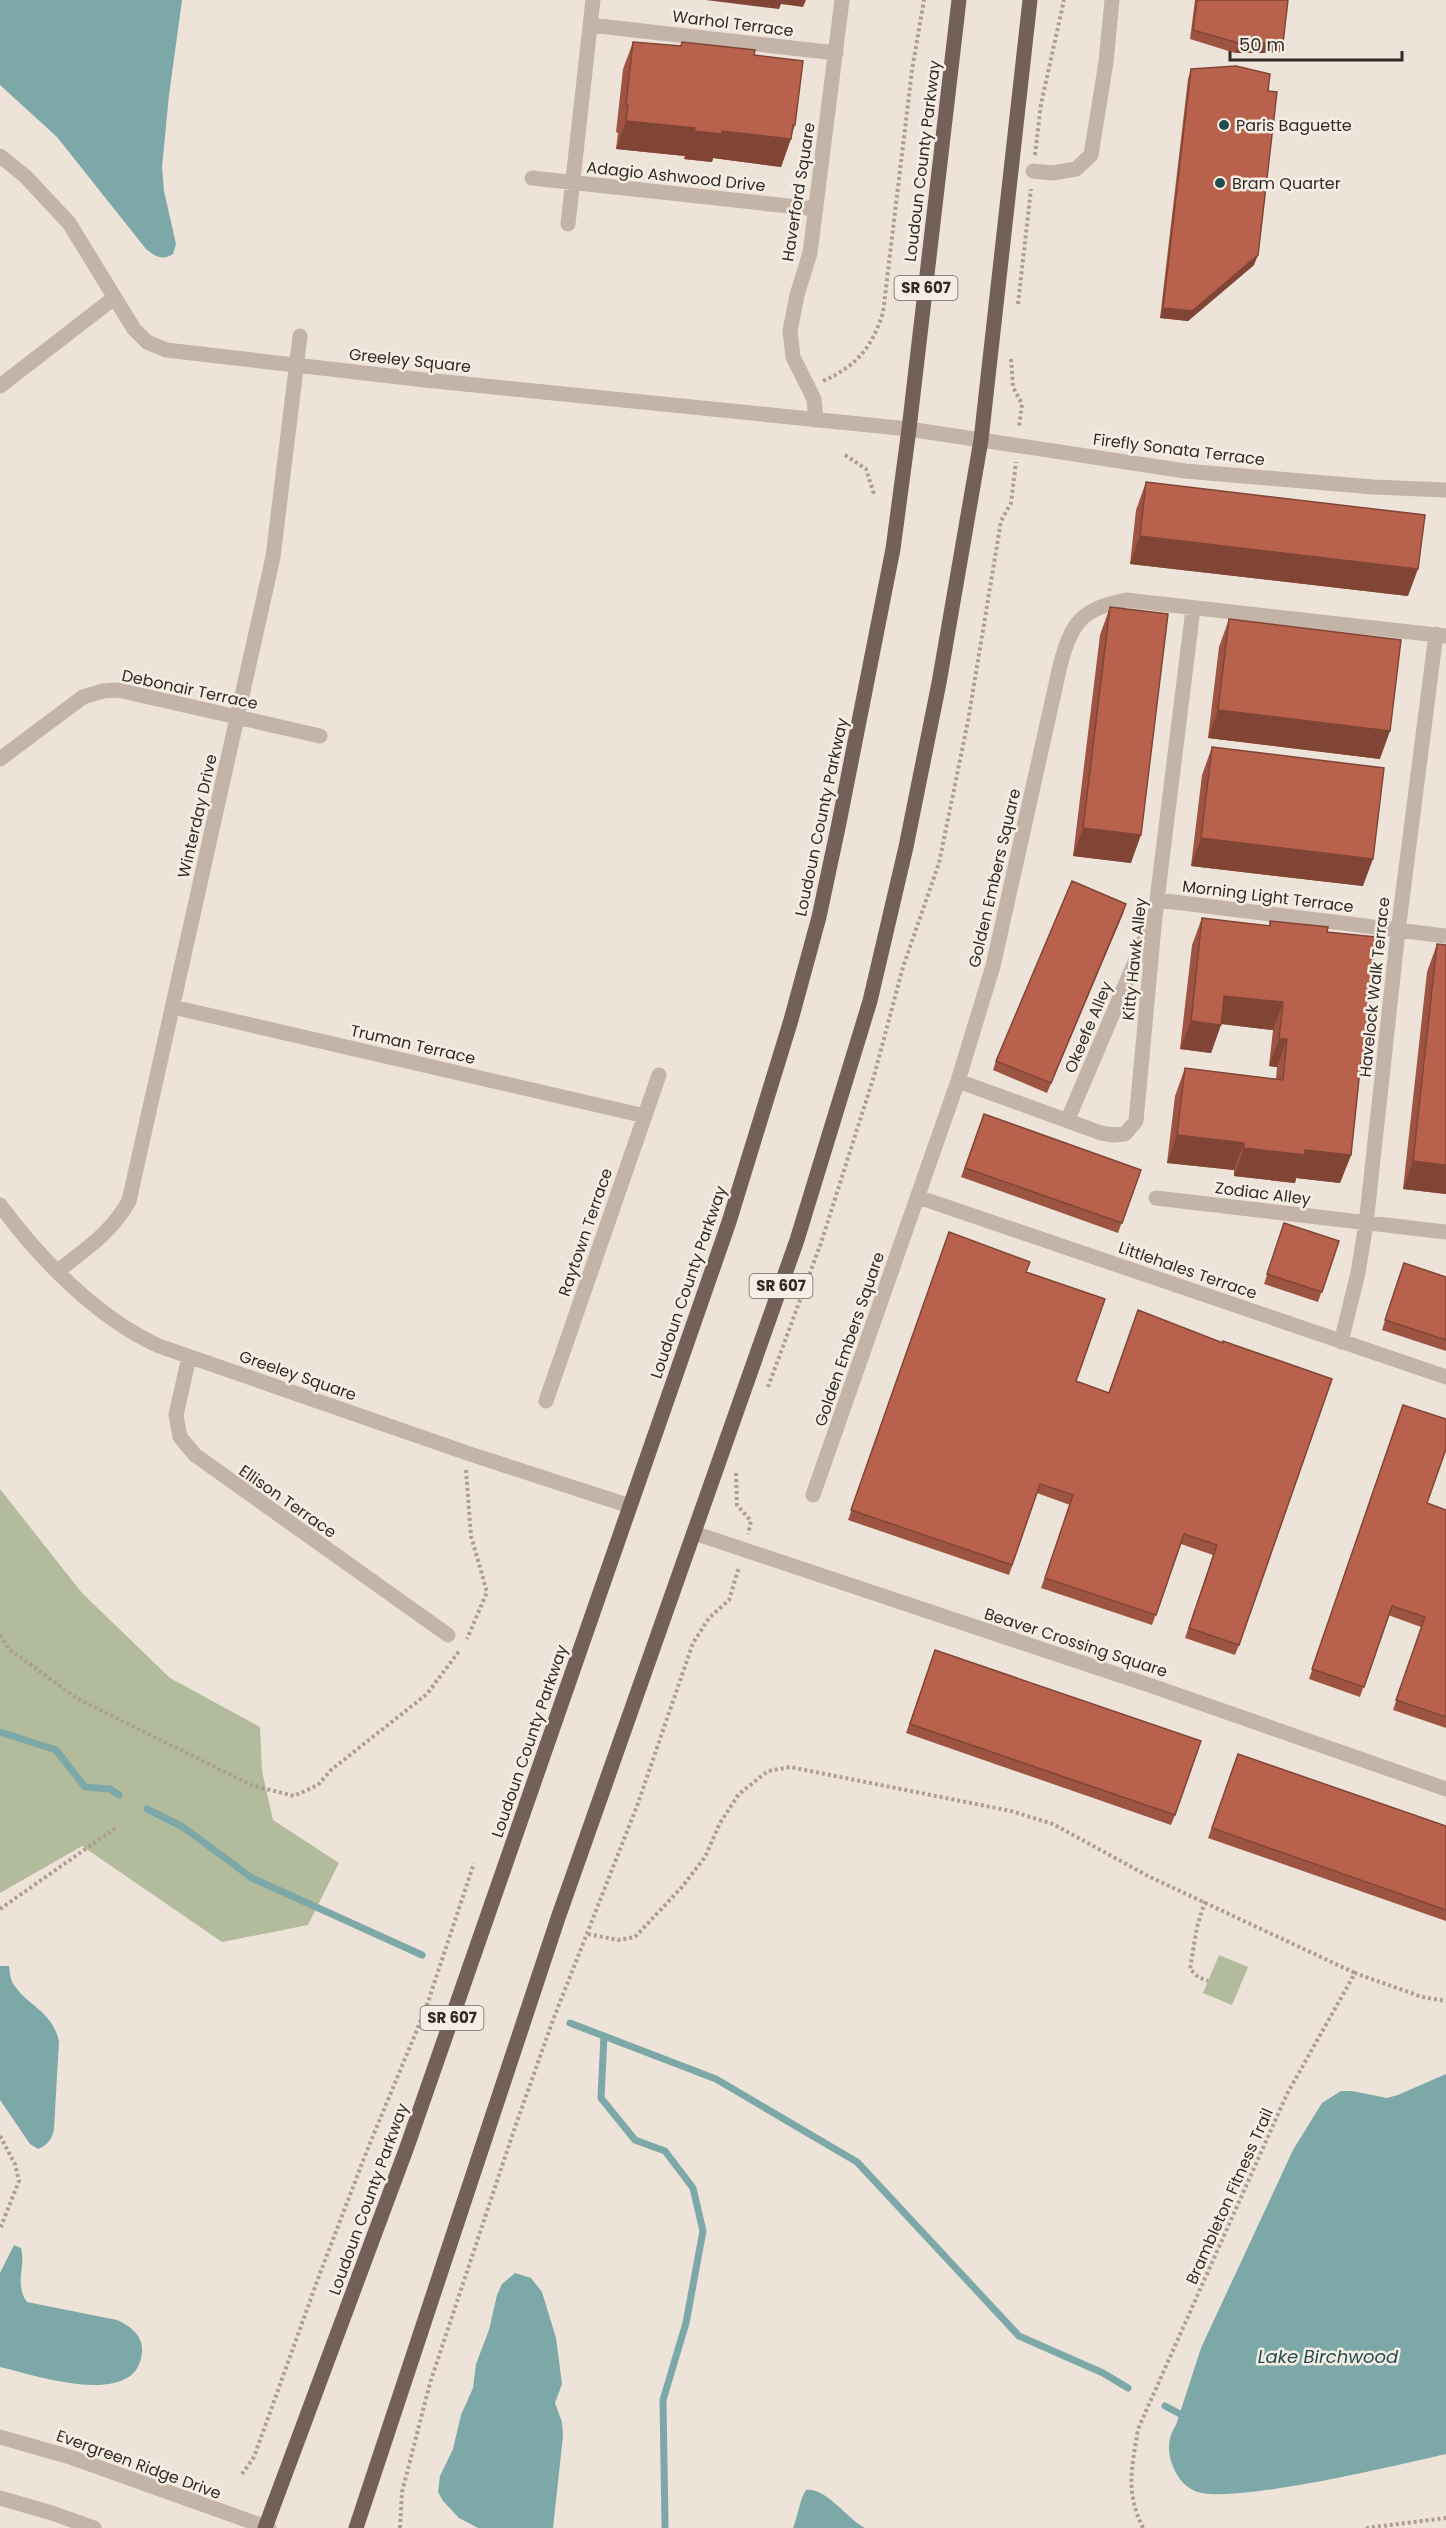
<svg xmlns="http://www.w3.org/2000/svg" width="1446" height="2528" font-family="Poppins,sans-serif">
<rect width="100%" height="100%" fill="#eee3d9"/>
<path fill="#b2bb9b" d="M0,1489L82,1593L170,1678L260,1727L262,1771L273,1820L339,1863L308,1925L222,1942L82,1846L0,1893Z
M1219,1955L1248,1967L1232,2005L1203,1993Z"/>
<path fill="#7ca8a8" d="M0,0H182L169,95L162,167L164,191L176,244L173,254C163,261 154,256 146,249L57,137L0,85Z
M0,1966H9C10,1972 10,1980 14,1985C29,2007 52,2011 59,2041L54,2129C52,2139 48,2145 38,2149L30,2144L0,2100Z
M1446,2074V2454C1402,2464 1229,2506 1195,2491C1183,2486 1176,2475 1172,2464C1167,2450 1168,2437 1176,2425L1201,2348L1293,2150L1322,2103L1341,2091H1352L1387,2098L1398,2095Z
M14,2245L21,2248C26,2266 14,2284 27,2302L117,2320C130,2326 143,2335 142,2351C139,2411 35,2375 0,2367V2273Z
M515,2273L531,2278L542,2292L556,2338L562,2384L555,2403L562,2422L563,2436L553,2528H478L459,2518L443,2501L438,2492L440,2476L453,2449L461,2415L473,2388L476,2364L489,2330L497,2295L502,2284Z
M806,2490C826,2487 846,2518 865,2528H793C798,2516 800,2498 806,2490Z"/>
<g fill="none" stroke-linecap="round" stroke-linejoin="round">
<path stroke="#7ca8a8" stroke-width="7" d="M0,1732L56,1750L85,1787L110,1789L119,1795
M147,1809L183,1827L252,1878L422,1955
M570,2023L716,2079L857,2162L1019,2336L1103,2373L1128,2388
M604,2036L601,2098L635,2140L665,2151L693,2188L703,2231L686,2323L663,2400L665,2526
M1165,2406L1180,2414L1189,2413"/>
<path stroke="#b09d91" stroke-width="4" stroke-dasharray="3 3" stroke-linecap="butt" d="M1035,155L1041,104L1064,0
M1018,304L1031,189
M1011,359L1013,387L1022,404L1019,427
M823,381C858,365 871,348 883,313L912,70L924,0
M845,455L866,469L874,494
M768,1387L821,1243L874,1076L903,967L939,863L968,721L1001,521L1011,503L1016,462
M466,1470L471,1536L487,1592L467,1639
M736,1473L737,1505L751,1521L748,1534
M0,1635L9,1649L78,1699L251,1785L294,1796L318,1785L331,1770L427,1694L460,1650
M1205,1901L1197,1927L1190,1969L1198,1977L1208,1981
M0,1909L117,1827
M588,1934L618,1940L635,1937L682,1887L705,1857L720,1823L739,1794L768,1771L790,1767L1011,1811L1053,1824L1150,1877L1355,1973
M0,2136L15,2164L19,2181L0,2229
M242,2474L254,2457L319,2276L368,2148L426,2008L474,1863
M400,2528L402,2492L430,2383L513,2133L553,2020L637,1806L693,1643L709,1618L729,1600L739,1567
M1143,2528C1125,2491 1132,2468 1138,2429L1287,2094L1355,1973L1422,1997L1446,2001
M1366,2528L1446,2518"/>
<path stroke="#c4b3a7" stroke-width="15" d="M590,25L836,53
M0,156L25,176L69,223L134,329L147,342L166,350L425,380L909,429L1185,471L1373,487L1446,490
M1033,171L1053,173L1076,169L1091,155L1106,62L1112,0
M532,178L816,209
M568,224L593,0
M0,386L114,298
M816,420L814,399L793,357L790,331L797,295L810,253L842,0
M0,759L83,697L103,691L118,690L320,736
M1158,900L1446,936
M173,1007L645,1116
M958,1081L1101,1133L1114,1135L1125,1134L1136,1121L1155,916L1193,609
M1068,1119L1149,929
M918,1197L1446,1377
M1156,1198L1446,1232
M0,1205C40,1259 97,1318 159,1346L470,1454L630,1506
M58,1271C87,1248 111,1233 129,1201L273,557L300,336
M1341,1342L1358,1273L1366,1224L1398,931L1436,634
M189,1357L176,1415L180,1437L195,1455L448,1635
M546,1401L659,1075
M813,1495L958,1081L993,966L1060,666C1071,623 1081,609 1126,600L1446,636
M694,1533L1152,1686L1446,1789
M0,2437L70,2457L269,2528
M0,2498L52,2513L94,2528"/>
<path stroke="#726059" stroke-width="15" d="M265,2528L407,2147L729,1222L791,1020L819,917L839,823L893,549L909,429L959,0
M356,2528L558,1918L797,1240L870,1001L906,847L939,683L981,440L1030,0"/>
</g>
<path fill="#9e5442" d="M1195,0H1288L1279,53H1235L1190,39Z
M633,42L680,46L682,42L754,55L795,125L781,167L713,158L712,162L684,159L685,156L616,149L618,133L616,132L623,69Z
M1191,69L1268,91L1254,265L1188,321L1160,318L1188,79Z
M1146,482L1408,596L1130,564L1136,510Z
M1110,607L1131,863L1073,856L1100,635Z
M1229,619L1380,759L1208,738L1219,647Z
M1212,747L1363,886L1191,866L1202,775Z
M1126,904L1047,1093L993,1070L996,1061Z
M1202,918L1269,926L1270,921L1327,932L1364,1060L1360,1071L1351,1155L1340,1183L1296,1178L1295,1183L1234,1176V1170L1167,1163L1175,1096L1185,1068L1276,1079L1277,1067L1269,1066L1273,1030L1221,1024L1211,1053L1180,1049L1192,945Z
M1437,944L1446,945V1194L1403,1189L1427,972Z
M984,1114L1141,1170L1118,1233L961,1177Z
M1284,1223L1339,1241L1318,1302L1264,1284Z
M949,1232L1026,1272L1076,1381L1109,1393L1223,1343L1239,1645L1235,1655L1185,1638L1213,1555L1181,1544L1152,1625L1041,1588L1070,1505L1037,1493L1009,1575L848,1520Z
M1400,1273L1446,1277V1351L1382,1330Z
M1403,1405L1427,1503L1446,1510V1728L1393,1710L1421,1627L1388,1615L1360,1697L1309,1679Z
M935,1650L1175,1815L1171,1825L906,1733Z
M1238,1754L1446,1826V1921L1208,1838Z"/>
<path fill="#814536" d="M706,0H806L803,7L781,4L779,9Z
M1238,43H1283L1279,53H1235Z
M626,121L695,128L685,156L616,149Z
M694,131H722L791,139L781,167L713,158L712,162L684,159Z
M1258,255L1254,265L1188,321L1160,318L1163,308Z
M1140,536L1418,569L1408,596L1130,564Z
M1218,710L1390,731L1380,759L1208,738Z
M1083,828L1141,835L1131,863L1073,856Z
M1201,838L1373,859L1363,886L1191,866Z
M1126,904L1123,914L1047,1093L1051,1083Z
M1224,996L1283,1002L1273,1030L1214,1023Z
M1191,1021L1221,1025L1211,1053L1180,1049Z
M1279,1039H1287L1277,1067L1269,1066Z
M1177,1135L1244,1143L1234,1170L1167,1163Z
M1244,1148L1305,1150L1351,1155L1340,1183L1296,1178L1295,1183L1234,1176Z
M1413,1161L1446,1165V1194L1403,1189Z"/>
<path fill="#b8624d" stroke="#814536" stroke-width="1.5" d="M1197,0H1288L1283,43H1238L1193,30Z
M633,42L681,46L682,42L755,50L754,55L803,61L795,125H793L791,139L722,131V134L694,131L695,128L626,121L628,105H626Z
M1236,66L1270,74L1268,91L1277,92L1258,255L1192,311L1163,308L1191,69Z
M1146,482L1425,515L1418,569L1140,536Z
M1110,607L1168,614L1141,835L1083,828Z
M1229,619L1401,640L1390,731L1218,710Z
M1212,747L1384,768L1373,859L1201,838Z
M1072,881L1126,904L1051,1083L996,1061Z
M1202,918L1270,926V921L1328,927L1327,932L1376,937L1364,1060H1361L1351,1155L1305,1150V1155L1244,1148V1143L1177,1135L1185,1068L1283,1080L1287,1039H1279L1283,1002L1224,996L1221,1025L1191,1021Z
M1437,944L1446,945V1165L1413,1161Z
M984,1114L1141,1170L1122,1223L965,1168Z
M1284,1223L1339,1241L1322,1292L1267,1274Z
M949,1232L1030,1262L1026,1272L1105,1299L1076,1381L1109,1393L1138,1310L1223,1343V1341L1332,1379L1239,1645L1189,1628L1217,1545L1184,1534L1156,1615L1045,1578L1073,1495L1040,1484L1012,1565L851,1510Z
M1404,1263L1446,1277V1340L1385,1320Z
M1403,1405L1446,1419V1449L1427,1503L1446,1510V1717L1396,1700L1425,1617L1392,1606L1364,1687L1312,1669Z
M935,1650L1201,1741L1175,1815L910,1724Z
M1238,1754L1446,1826V1910L1212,1828Z"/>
<g fill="#214d4e" stroke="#f6eee5" stroke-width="2">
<circle cx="1224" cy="125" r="6"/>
<circle cx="1220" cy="183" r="6"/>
</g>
<g text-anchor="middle" stroke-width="5" stroke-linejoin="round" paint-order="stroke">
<g fill="#f6eee5" stroke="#6d655f" stroke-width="1.5">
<rect x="894.5" y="276" width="63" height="24" rx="4.5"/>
<rect x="749.5" y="1274" width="63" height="24" rx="4.5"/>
<rect x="420.5" y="2006" width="63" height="24" rx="4.5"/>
</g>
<g font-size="15" font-weight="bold" fill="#322a26">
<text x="926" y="293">SR 607</text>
<text x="781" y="1291">SR 607</text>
<text x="452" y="2023">SR 607</text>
</g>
<g font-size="16" fill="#322a26" stroke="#f6eee5">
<text transform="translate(733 23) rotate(7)" y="6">Warhol Terrace</text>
<text transform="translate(922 161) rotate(-83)" y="6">Loudoun County Parkway</text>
<text transform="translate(676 176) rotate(6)" y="6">Adagio Ashwood Drive</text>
<text transform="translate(798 192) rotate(-81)" y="6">Haverford Square</text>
<text transform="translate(410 360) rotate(6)" y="6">Greeley Square</text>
<text transform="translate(1179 449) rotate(7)" y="6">Firefly Sonata Terrace</text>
<text transform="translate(190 689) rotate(12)" y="6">Debonair Terrace</text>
<text transform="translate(197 816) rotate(-77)" y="6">Winterday Drive</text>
<text transform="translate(821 817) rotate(-78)" y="6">Loudoun County Parkway</text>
<text transform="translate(994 878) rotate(-77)" y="6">Golden Embers Square</text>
<text transform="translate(1268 896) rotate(7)" y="6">Morning Light Terrace</text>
<text transform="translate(1134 959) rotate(-84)" y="6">Kitty Hawk Alley</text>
<text transform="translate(1374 987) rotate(-84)" y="6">Havelock Walk Terrace</text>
<text transform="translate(1088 1027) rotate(-67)" y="6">Okeefe Alley</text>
<text transform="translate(413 1044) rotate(13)" y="6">Truman Terrace</text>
<text transform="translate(1263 1193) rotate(7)" y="6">Zodiac Alley</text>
<text transform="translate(585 1232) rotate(-71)" y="6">Raytown Terrace</text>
<text transform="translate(1188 1270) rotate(19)" y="6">Littlehales Terrace</text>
<text transform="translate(688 1282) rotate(-71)" y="6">Loudoun County Parkway</text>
<text transform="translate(849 1339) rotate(-71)" y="6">Golden Embers Square</text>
<text transform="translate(298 1375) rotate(19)" y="6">Greeley Square</text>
<text transform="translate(288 1501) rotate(35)" y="6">Ellison Terrace</text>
<text transform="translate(1076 1642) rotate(18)" y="6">Beaver Crossing Square</text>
<text transform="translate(529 1741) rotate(-71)" y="6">Loudoun County Parkway</text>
<text transform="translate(1229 2196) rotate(-66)" y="6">Brambleton Fitness Trail</text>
<text transform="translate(368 2199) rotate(-70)" y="6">Loudoun County Parkway</text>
<text transform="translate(139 2464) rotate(20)" y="6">Evergreen Ridge Drive</text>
</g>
<g font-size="16" fill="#322a26" stroke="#f6eee5" text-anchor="start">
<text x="1236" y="131">Paris Baguette</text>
<text x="1232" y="189">Bram Quarter</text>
</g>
<g font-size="18" font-style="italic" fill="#214d4e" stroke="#f6eee5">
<text x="1328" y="2363">Lake Birchwood</text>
</g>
</g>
<path d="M1230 51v9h172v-9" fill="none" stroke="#322a26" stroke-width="3"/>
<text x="1239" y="51" font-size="18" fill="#322a26" stroke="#f6eee5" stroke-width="4.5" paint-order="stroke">50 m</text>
</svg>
